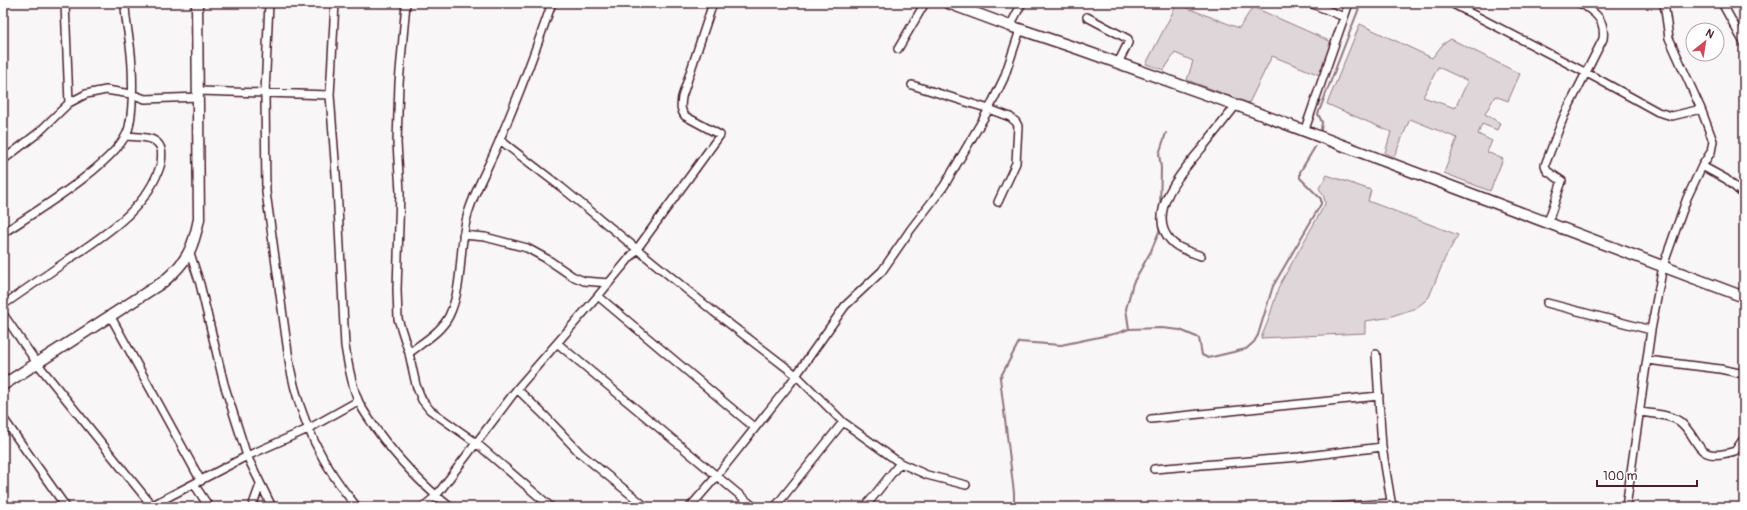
<svg xmlns="http://www.w3.org/2000/svg" width="1747" height="510" font-family="Pangolin,sans-serif">
<rect width="100%" height="100%" fill="#f8f6f7"/>
<filter id="ink" filterUnits="userSpaceOnUse"><feTurbulence type="fractalNoise" baseFrequency=".025" numOctaves="2"/><feDisplacementMap in="SourceGraphic" scale="8" xChannelSelector="R" yChannelSelector="G"/><feConvolveMatrix kernelMatrix="1 2 1 2 8 2 1 2 1" color-interpolation-filters="sRGB"/></filter>
<g filter="url(#ink)">
<path fill="#ded6d9" stroke="#947a82" fill-rule="evenodd" d="M1177,4L1239,28L1253,7L1334,43L1322,76L1272,56L1249,103L1187,80L1193,61L1175,53L1164,70L1146,64Z
M1360,24L1432,58L1443,44L1451,39L1520,74L1508,101L1495,96L1485,114L1500,123L1497,130L1482,124L1478,134L1492,141L1487,152L1503,159L1490,191L1444,173L1457,138L1410,119L1394,157L1385,153L1391,132L1327,104ZM1438,67L1468,81L1455,108L1423,97Z
M1327,175L1371,190L1368,201L1458,235L1445,258L1429,297L1425,301L1416,308L1386,318L1365,321V333L1261,338L1268,321L1279,286L1325,204L1324,197L1319,188Z"/>
<g fill="none" stroke-linecap="round" stroke-linejoin="round">
<path stroke="#8f747b" stroke-width="2" d="M1321,130L1322,122L1318,114L1361,3
M1160,209L1161,168L1159,154L1166,133
M1129,329L1126,309L1133,283L1151,251L1161,227
M1014,507V493L1000,378L1019,342L1061,345L1118,333L1129,329L1162,328L1180,330L1199,338L1202,355L1208,358L1246,349L1254,342L1258,335L1273,286L1321,204V199L1300,178V172L1315,147"/>
<g stroke="#4a1f2b" stroke-width="10">
<path id="street" d="M65,3L69,103
M269,3L265,93L266,192L290,367C300,419 323,467 357,507
M335,3L330,95L337,187L345,346C348,364 351,383 358,400C362,410 370,420 376,429C397,458 421,484 450,507
M406,3L399,83L397,143L400,192L397,290L398,319L409,353
M1310,3L1344,17
M1451,3L1598,79L1658,112L1672,116L1701,109
M1722,3L1744,43
M1087,17L1128,39V43L1118,63
M1010,26L1022,3
M898,49L925,3
M912,85L989,109L1010,117L1016,122L1018,126L1016,163L998,202
M199,91L330,95
M1304,132L1349,3
M500,140L561,187L714,312L796,375L843,422L900,463L927,475L966,485
M3,160L38,133L69,103L86,94L106,90L131,94L145,99L199,97
M1702,166L1726,179L1744,195
M1548,222L1562,181L1547,171L1545,165L1564,116L1603,39C1606,20 1595,12 1580,3
M3,233C32,214 122,160 129,127C134,105 133,67 130,45C128,31 125,18 125,3
M463,235L485,237L527,248L547,259L572,276L584,281L609,283
M190,253L200,284L224,384L247,456L272,507
M1201,256C1191,252 1178,249 1171,241C1144,213 1184,169 1202,148C1213,134 1225,120 1236,105
M598,296L755,428
M1547,303L1651,330
M3,305C25,290 46,275 68,260C104,235 149,208 161,163C162,155 163,146 155,141C148,136 134,137 126,136
M3,314L37,363L153,507
M111,317L201,481
M557,343L754,507
M1376,354L1382,447L1392,507
M1647,360L1720,369L1744,374
M517,389L544,415L580,453L646,507
M1640,412C1652,414 1668,414 1679,421C1702,439 1693,464 1735,451L1744,438
M3,418L66,507
M1151,419L1379,396
M1154,469L1299,457L1382,447
M194,484L209,507
M149,507L247,456L308,429L358,401
M252,507L260,485
M423,507L436,496L517,389L598,296L637,249L720,135L685,116C680,110 681,105 682,97L713,3
M551,507L475,442L430,410L422,400L416,385L409,353C423,342 441,332 449,316C464,285 458,250 467,217C474,190 490,165 500,139C519,95 536,49 552,3
M690,507L716,477L790,384L845,306L882,271L911,229L944,186L989,109L1004,78L1020,30
M775,507L843,422
M865,507L900,463
M1333,507L1392,503
M1626,507L1651,330L1663,266L1687,198L1702,166L1711,152L1713,141L1701,109L1669,38L1664,3"/>
</g>
<g stroke="#4a1f2b" stroke-width="13">
<path id="secondary" d="M948,3L1010,26L1076,48L1236,105L1744,297
M3,385L163,282C187,262 193,249 199,219L197,3"/>
</g>
<use href="#street" stroke="#fff" stroke-width="7"/>
<use href="#secondary" stroke="#fff" stroke-width="10"/>
</g>
</g>
<rect width="1747" height="510" fill="none" stroke="#fff" stroke-width="16"/>
<rect x="8" y="8" width="1731" height="494" fill="none" stroke="#4a1f2b" stroke-width="1.5" filter="url(#ink)"/>
<g transform="translate(1705 42) rotate(30)"><circle r="19" fill="#ffffff" stroke="#b7a5aa"/>
<path d="M0-3L7 15L0 10L-7 15Z" fill="#d1495b"/>
<text y="-6" font-size="11" font-weight="bold" text-anchor="middle" fill="#4a1f2b">N</text>
</g>
<path d="M1597 480v6h100v-6" fill="none" stroke="#4a1f2b" stroke-width="2"/>
<text x="1603" y="480" font-size="12" fill="#4a1f2b" stroke="#ffffff" stroke-width="3" paint-order="stroke">100 m</text>
</svg>
